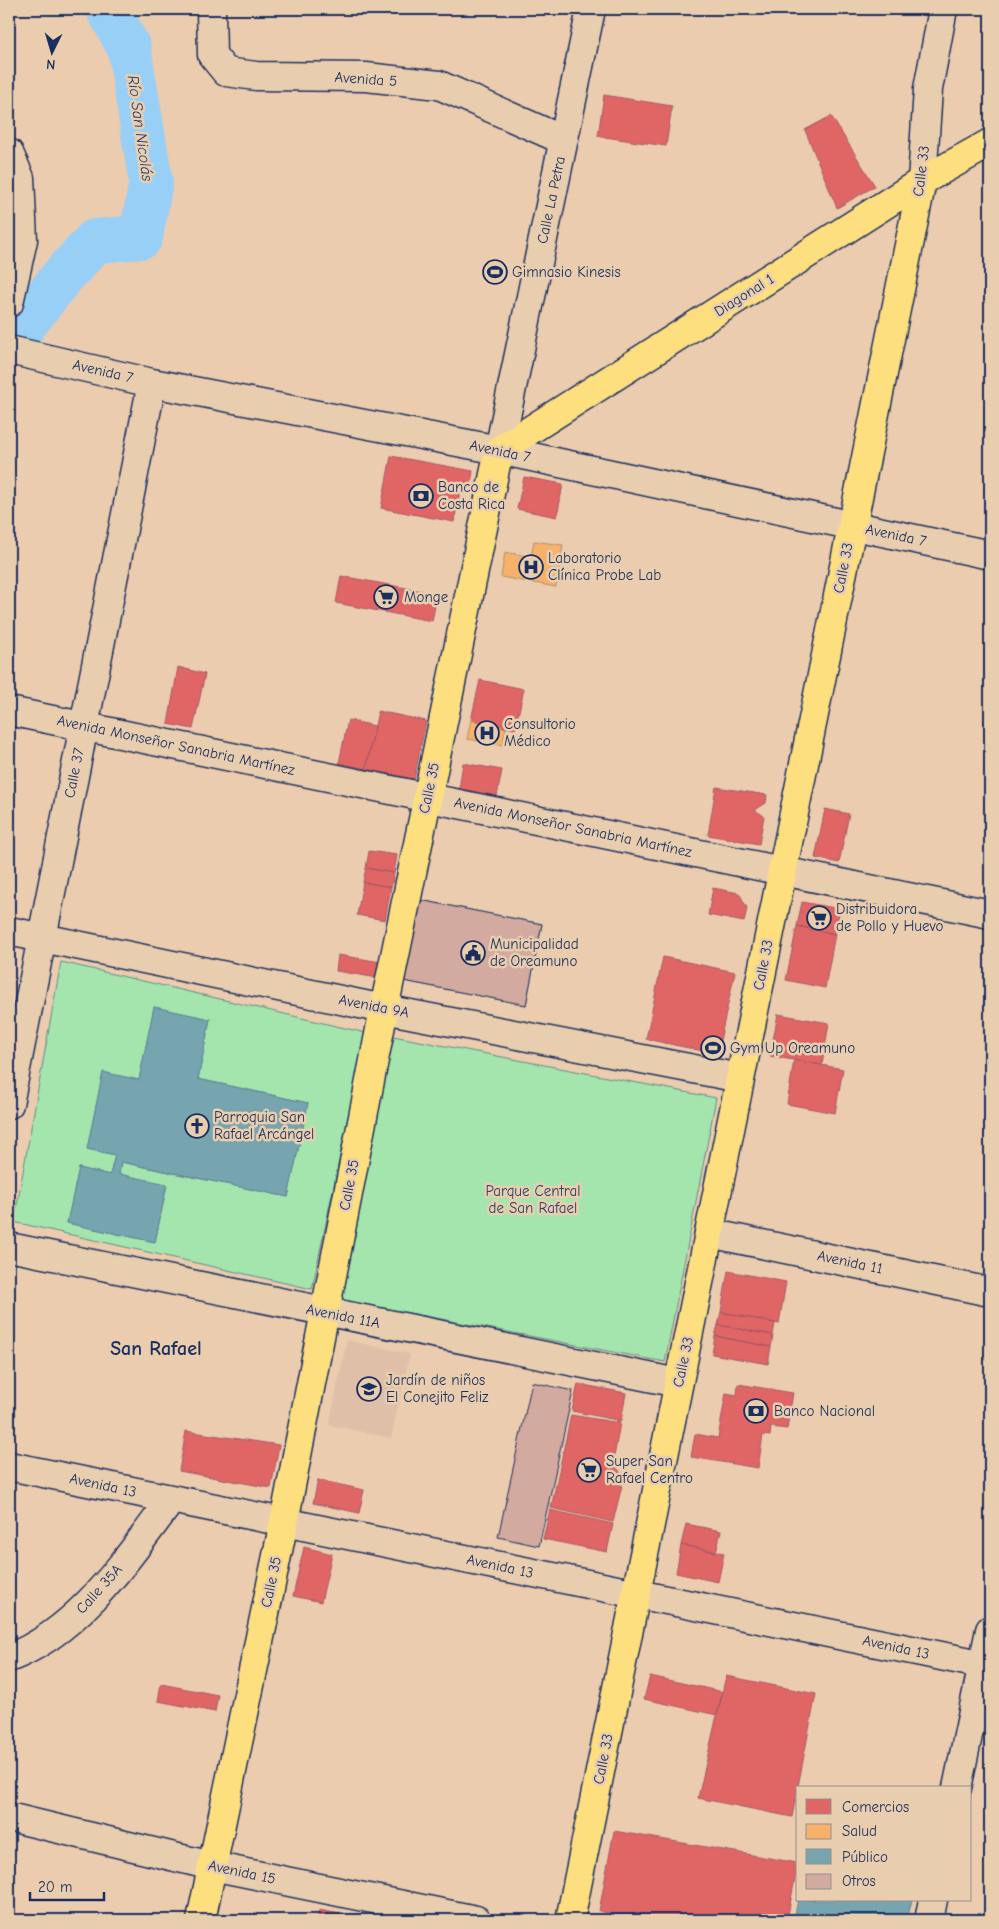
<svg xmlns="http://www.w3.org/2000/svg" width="999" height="1929" font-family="'Comic Neue',sans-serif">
<rect width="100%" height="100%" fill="#ecccaf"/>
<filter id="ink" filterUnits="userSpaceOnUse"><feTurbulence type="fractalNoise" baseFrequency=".02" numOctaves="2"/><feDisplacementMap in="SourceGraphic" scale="10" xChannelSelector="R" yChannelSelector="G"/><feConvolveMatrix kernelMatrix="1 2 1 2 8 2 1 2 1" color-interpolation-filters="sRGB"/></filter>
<g filter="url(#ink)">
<path fill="#e0bfa8" d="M347,1340L410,1354L391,1438L329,1425Z"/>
<path fill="#a4e5ae" stroke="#608a86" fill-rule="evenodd" d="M61,962L366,1033L312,1289L14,1222ZM154,1007L210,1019L198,1079L308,1103L288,1197L121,1162L119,1174L167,1185L155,1242L67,1223L79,1168L110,1175L115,1155L87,1149L103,1073L139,1080Z
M393,1036L716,1098L665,1362L342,1300Z"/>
<path fill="#e06666" stroke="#a55664" d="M604,95L672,106L666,146L598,136Z
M831,116L875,186L837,208L805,130Z
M391,456L473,471L471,484L462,482L454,522L381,508Z
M524,477L563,484L557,517L517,509Z
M341,576L433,593L436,601L432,621L336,603Z
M178,667L205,674L193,729L168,724Z
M480,680L524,689L515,729L471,720Z
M378,711L426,721L414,779L366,769Z
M348,720L375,726L366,769L339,763Z
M463,763L502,770L497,796L459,789Z
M716,787L767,795L766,803L755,810L764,816L759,844L708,835Z
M825,809L849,814L839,863L815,858Z
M369,851L397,855L394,873L366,868Z
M366,868L394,873L391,887L363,882Z
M363,882L391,887L385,920L357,915Z
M713,888L739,893L747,908L744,922L708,915Z
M802,902L840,909L835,934L797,926Z
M797,926L835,934L825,988L786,980Z
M338,955L381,962L378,978L336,971Z
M663,957L735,972L717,1054L646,1039Z
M778,1014L829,1023L822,1065L770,1056Z
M794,1060L843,1069L835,1113L787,1104Z
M728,1271L786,1282L779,1324L721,1312Z
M721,1312L775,1323L773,1335L718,1325Z
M718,1325L773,1335L771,1347L715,1336Z
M715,1336L771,1347L768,1364L712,1354Z
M578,1384L626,1393L621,1421L572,1411Z
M738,1384L793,1393L787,1429L771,1427L770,1436L763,1435L758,1468L691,1457L695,1434L718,1438L726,1393L737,1395Z
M571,1415L620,1423L613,1463L624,1477L613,1522L551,1508Z
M186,1431L279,1445L271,1488L179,1471Z
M318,1480L364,1490L359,1513L313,1503Z
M550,1510L613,1524L607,1552L543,1539Z
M686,1524L721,1531L716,1552L681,1545Z
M681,1545L724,1553L718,1582L676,1573Z
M304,1547L332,1554L321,1602L293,1596Z
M650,1676L723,1692L717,1715L644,1699Z
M726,1676L816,1694L792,1817L698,1798Z
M161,1684L218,1695L215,1712L158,1701Z
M614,1831L798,1863L787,1920H641L599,1911Z
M319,1910L372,1920H317Z"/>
<path fill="#f6b26b" stroke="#b48b67" d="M534,541L563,545L556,587L501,577L505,552L531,557Z
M471,720L506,728L503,745L467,739Z"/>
<path fill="#76a5af" stroke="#5b8297" d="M420,900L542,924L526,1005L404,981Z
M154,1007L210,1019L198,1079L308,1103L288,1197L121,1162L119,1174L167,1184L155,1242L67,1223L79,1168L110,1175L115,1155L87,1149L103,1072L139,1080Z
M798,1900H912L907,1920H794Z"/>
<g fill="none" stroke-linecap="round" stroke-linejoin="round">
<path stroke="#97cff6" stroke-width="44" d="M18,333L61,278L95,241L141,237L151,182L129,48L108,9"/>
</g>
<path fill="#d3aa9f" stroke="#1b2f5e" d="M420,900L542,924L526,1005L404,981Z
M532,1382L573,1391L539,1546L498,1537Z"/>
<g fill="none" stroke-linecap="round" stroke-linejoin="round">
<g stroke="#1b2f5e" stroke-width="31">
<path id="minor" d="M211,9L212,55L226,72L256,76L366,77L439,85L563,140
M9,153L20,178L23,240L9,303
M922,181L928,89L943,9
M9,350L152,383L499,450L990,555
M499,450L591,9
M9,711L990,914
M9,931L384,1009L740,1078
M9,1104L152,383
M709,1233L990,1292
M9,1247L678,1383
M9,1466L990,1666
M9,1658C80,1631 127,1558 172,1499
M957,1788L990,1630
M9,1817L212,1866L476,1920
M929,1920L933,1900"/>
</g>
<g stroke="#1b2f5e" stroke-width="31">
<path id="major" d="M201,1920L284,1522L384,1009L499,450L922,181L990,143
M570,1920L922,181"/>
</g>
<use href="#minor" stroke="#e8ceaf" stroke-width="28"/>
<use href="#major" stroke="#fedf80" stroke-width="28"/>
</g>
</g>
<defs>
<g id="stadium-ring" transform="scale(1.25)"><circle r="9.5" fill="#e8ceaf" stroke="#1b2f5e" stroke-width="1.5"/><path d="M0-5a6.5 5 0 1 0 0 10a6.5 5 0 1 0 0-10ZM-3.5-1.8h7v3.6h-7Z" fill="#1b2f5e"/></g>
<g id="bank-ring" transform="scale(1.25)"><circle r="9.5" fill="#e8ceaf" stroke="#1b2f5e" stroke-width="1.5"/><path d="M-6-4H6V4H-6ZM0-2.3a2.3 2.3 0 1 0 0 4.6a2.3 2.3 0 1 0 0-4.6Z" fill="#1b2f5e"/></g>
<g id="hospital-ring" transform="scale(1.25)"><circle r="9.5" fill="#e8ceaf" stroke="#1b2f5e" stroke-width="1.5"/><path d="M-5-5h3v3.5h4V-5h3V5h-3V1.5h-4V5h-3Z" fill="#1b2f5e"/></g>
<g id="supermarket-ring" transform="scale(1.25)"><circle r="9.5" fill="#e8ceaf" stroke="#1b2f5e" stroke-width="1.5"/><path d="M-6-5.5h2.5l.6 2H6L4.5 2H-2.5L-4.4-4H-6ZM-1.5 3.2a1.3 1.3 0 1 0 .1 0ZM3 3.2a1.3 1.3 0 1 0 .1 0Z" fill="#1b2f5e"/></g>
<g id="civic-ring" transform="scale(1.25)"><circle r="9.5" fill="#e8ceaf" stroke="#1b2f5e" stroke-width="1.5"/><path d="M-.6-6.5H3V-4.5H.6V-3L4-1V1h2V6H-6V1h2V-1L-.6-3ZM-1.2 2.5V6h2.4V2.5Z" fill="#1b2f5e"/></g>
<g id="church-ring" transform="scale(1.25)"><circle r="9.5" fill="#e8ceaf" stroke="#1b2f5e" stroke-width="1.5"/><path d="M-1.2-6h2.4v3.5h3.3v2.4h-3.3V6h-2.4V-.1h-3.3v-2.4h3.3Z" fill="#1b2f5e"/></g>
<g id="school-ring" transform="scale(1.25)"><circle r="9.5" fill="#e8ceaf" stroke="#1b2f5e" stroke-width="1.5"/><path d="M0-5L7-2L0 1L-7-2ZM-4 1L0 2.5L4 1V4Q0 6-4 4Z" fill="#1b2f5e"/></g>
</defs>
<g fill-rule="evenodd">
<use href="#stadium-ring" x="495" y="272"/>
<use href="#bank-ring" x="421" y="496"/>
<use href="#hospital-ring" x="531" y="567"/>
<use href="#supermarket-ring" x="386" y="597"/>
<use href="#hospital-ring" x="487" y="733"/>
<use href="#supermarket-ring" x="819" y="918"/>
<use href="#civic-ring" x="473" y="953"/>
<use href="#stadium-ring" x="713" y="1048"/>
<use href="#church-ring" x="197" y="1126"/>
<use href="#school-ring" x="369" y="1389"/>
<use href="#bank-ring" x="756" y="1411"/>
<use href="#supermarket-ring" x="589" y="1470"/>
</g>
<g text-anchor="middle" stroke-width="5" stroke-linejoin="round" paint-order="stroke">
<g font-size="15" fill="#1b2f5e" stroke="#e8ceaf">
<text transform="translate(366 79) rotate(4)" y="5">Avenida 5</text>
<text transform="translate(921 171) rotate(-83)" y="5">Calle 33</text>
<text transform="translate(551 200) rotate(-78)" y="5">Calle La Petra</text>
<text transform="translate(744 295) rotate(-32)" y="5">Diagonal 1</text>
<text transform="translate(103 371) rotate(13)" y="5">Avenida 7</text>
<text transform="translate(500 451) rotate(12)" y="5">Avenida 7</text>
<text transform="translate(896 535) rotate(12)" y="5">Avenida 7</text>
<text transform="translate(843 568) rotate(-79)" y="5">Calle 33</text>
<text transform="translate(176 745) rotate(12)" y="5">Avenida Monseñor Sanabria Martínez</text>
<text transform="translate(74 773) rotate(-79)" y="5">Calle 37</text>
<text transform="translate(429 788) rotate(-78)" y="5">Calle 35</text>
<text transform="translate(573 827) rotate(12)" y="5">Avenida Monseñor Sanabria Martínez</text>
<text transform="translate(763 965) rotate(-79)" y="5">Calle 33</text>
<text transform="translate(374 1006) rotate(11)" y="5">Avenida 9A</text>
<text transform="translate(349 1185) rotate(-79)" y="5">Calle 35</text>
<text transform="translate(850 1262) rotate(12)" y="5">Avenida 11</text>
<text transform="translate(343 1316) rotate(11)" y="5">Avenida 11A</text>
<text transform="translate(683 1362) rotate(-78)" y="5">Calle 33</text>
<text transform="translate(103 1485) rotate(12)" y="5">Avenida 13</text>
<text transform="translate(500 1566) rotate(12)" y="5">Avenida 13</text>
<text transform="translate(271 1582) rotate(-78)" y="5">Calle 35</text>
<text transform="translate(99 1589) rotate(-48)" y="5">Calle 35A</text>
<text transform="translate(896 1647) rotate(12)" y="5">Avenida 13</text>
<text transform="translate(603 1759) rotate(-79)" y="5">Calle 33</text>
<text transform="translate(242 1872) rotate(12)" y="5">Avenida 15</text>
</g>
<g font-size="15" fill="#1b2f5e" stroke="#e8ceaf" text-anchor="start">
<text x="512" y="277">Gimnasio Kinesis</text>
<text x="438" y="492">Banco de<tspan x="438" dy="17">Costa Rica</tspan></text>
<text x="548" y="563">Laboratorio<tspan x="548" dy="17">Clínica Probe Lab</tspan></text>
<text x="404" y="602">Monge</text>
<text x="504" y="729">Consultorio<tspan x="504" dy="17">Médico</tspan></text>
<text x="836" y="914">Distribuidora<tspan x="836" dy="17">de Pollo y Huevo</tspan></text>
<text x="490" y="949">Municipalidad<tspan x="490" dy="17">de Oreamuno</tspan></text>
<text x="730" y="1053">Gym Up Oreamuno</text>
<text x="214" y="1122">Parroquia San<tspan x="214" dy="17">Rafael Arcángel</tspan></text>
<text x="386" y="1385">Jardín de niños<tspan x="386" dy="17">El Conejito Feliz</tspan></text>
<text x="774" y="1416">Banco Nacional</text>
<text x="606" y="1466">Super San<tspan x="606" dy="17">Rafael Centro</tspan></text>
</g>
<g font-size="15" fill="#294166" stroke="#e8ceaf">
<text x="533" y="1196">Parque Central<tspan x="533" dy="17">de San Rafael</tspan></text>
</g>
<g font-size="16" font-style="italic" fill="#273f6d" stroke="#e8ceaf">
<text transform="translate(141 128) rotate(82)" y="6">Río San Nicolás</text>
</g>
<g font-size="20" font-weight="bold" fill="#1b2f5e" stroke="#e8ceaf">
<text x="156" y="1355">San Rafael</text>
</g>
</g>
<rect width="999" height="1929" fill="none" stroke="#e8ceaf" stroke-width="30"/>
<rect x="15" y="15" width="969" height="1899" fill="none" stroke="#1b2f5e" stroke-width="2" filter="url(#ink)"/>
<rect x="796" y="1786" width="175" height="115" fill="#e8ceaf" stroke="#968e8f"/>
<rect x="806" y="1799" width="25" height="15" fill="#e06666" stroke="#968e8f"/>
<text x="842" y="1812" font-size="15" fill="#1b2f5e">Comercios</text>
<rect x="806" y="1824" width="25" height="15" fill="#f6b26b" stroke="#968e8f"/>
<text x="842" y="1836" font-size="15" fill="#1b2f5e">Salud</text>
<rect x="806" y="1849" width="25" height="15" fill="#76a5af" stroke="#968e8f"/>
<text x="842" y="1862" font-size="15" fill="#1b2f5e">Público</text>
<rect x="806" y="1874" width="25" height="15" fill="#d3aa9f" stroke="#968e8f"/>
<text x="842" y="1886" font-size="15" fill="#1b2f5e">Otros</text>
<g transform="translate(52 52) rotate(185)" stroke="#e8ceaf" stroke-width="4" paint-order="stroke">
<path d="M0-4L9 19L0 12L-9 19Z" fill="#1b2f5e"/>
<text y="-8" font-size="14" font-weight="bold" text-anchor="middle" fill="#1b2f5e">N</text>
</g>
<path d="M30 1892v8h74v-8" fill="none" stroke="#1b2f5e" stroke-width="2.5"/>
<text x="38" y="1892" font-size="15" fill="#1b2f5e" stroke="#e8ceaf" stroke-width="4" paint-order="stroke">20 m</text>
</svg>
